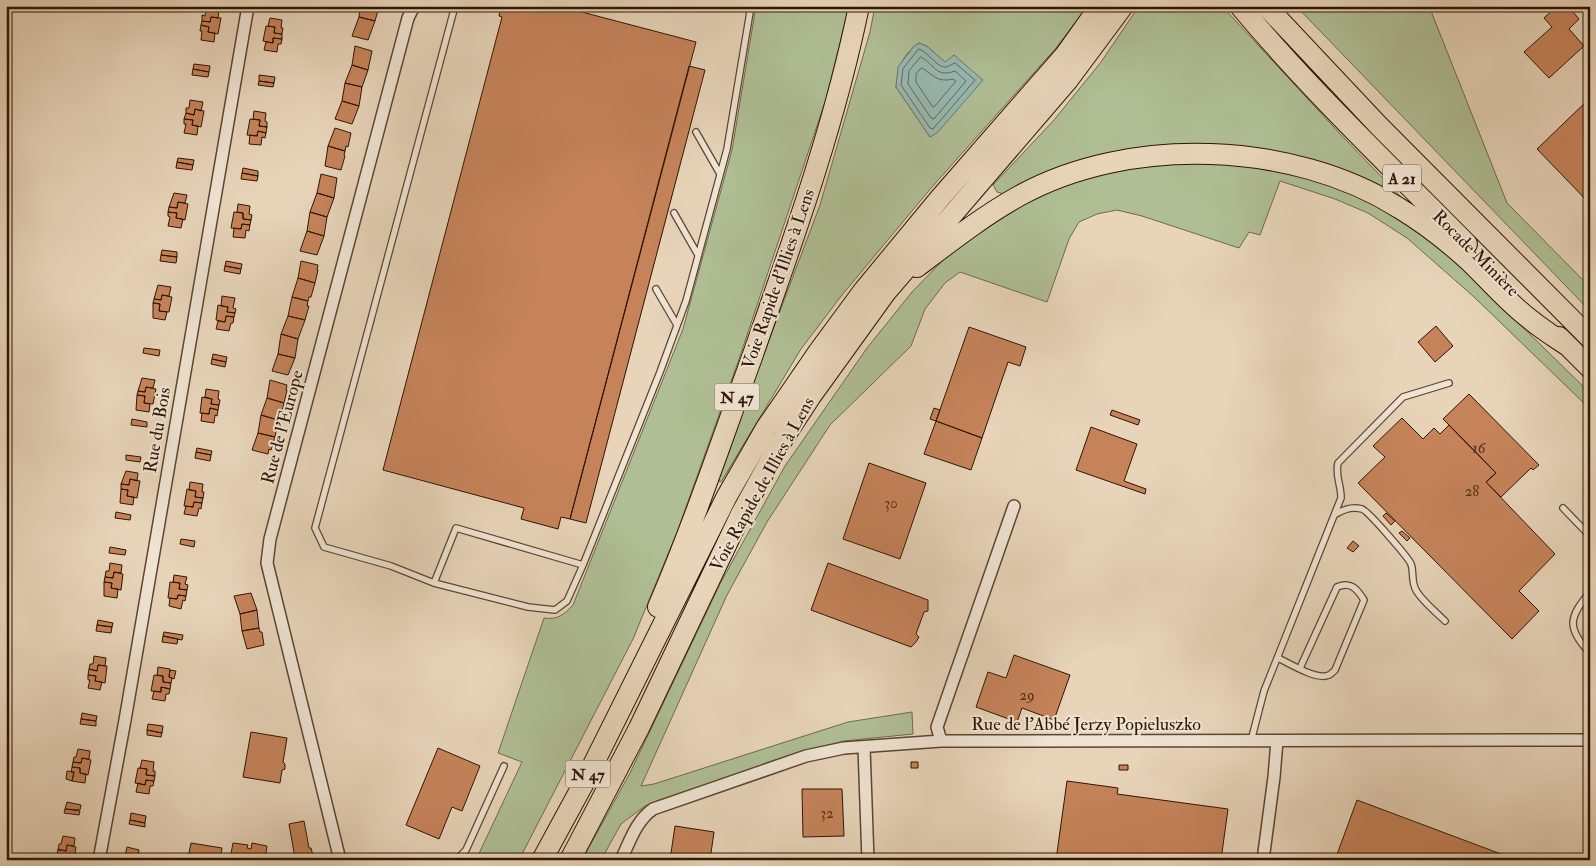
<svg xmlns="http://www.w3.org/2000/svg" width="1596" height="866" font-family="'IM FELL Double Pica',serif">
<rect width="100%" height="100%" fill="#e7d4b9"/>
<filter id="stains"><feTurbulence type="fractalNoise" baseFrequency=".004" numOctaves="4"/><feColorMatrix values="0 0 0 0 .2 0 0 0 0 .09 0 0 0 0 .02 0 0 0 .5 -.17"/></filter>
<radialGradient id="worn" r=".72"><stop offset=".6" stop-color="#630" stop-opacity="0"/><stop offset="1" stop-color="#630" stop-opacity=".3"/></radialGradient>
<path fill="#afbe94" stroke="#6e6a4c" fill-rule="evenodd" d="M756,6H849L826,99L738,362L677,532L633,639L519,860H476L522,762L498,753L544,618C557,620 564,615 573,605L683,329L732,150Z
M875,6H1088L1056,48L932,187L842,295L801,349L721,482L719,481L720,470L820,205L870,32ZM919,43L928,47L945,63L930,137L896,87C898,68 902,55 919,43Z
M1139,6H1222L1342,136L1405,201L1205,147L1007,195L997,192L993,185L1054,120L1101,62Z
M1296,6H1429L1507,203L1590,287V311Z
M1159,162H1228L1281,171L1332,185L1373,203L1420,232L1461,267L1590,393V409L1473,296L1407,238L1368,213L1335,199L1280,181L1260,235L1249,232L1239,248L1142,216L1117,210L1097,214L1079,222L1069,239L1047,302L960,272L945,283L925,309L911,346L830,425L767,522L727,595L641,786L654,784L848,722L912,712L913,734L844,741L805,751L659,800L645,806L621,824L601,860H582L630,773L721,582L785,466L867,348L912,292L946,257L994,222L1040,194L1103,172Z"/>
<path fill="#97b8b0" stroke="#6d776b" d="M919,43L928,47L945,62L954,55L983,80L937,133L930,137L896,87L898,67L914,46Z"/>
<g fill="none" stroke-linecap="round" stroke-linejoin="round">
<path stroke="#62665a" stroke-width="1" d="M919,49C928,52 936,66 944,67C947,68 952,64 955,63L975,80L933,129L930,128L901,85L903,69Z
M921,57C935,65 936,78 955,71L966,81L934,119L931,118L908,84L909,71Z
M922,68C933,75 938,83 953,79L956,81L934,107L932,106L916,82V74Z"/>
</g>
<path fill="#c6835a" stroke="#2e1503" d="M360,6L379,7L375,21L359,17Z
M501,6H559L696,42L570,519L561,517L558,529L521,519L524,508L383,470L502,17L499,16Z
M1557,6H1568L1579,19L1569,29L1584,46L1549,78L1524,52L1552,27L1544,18Z
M206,8L219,10L218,18L211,17L210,22L202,21V15L205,16Z
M211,17L221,18L218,34L208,32L209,27L201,25L202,21L210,22Z
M359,17L375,21L368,40L352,36Z
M270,18L282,20L281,28H283L282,34L274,33L275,27L268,26Z
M201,25L209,27L208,32L215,33L214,42L201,40L202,31H200Z
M266,26L275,27L274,33L282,34V39L273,38V43L263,41Z
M273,38L282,39L281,44H278L277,52L264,50L266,42L273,43Z
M355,46L372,51L368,70L352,65Z
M194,64L210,66L209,72L193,69Z
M352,65L368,70L362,87L345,83Z
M689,66L705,70L586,523L570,519Z
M193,69L209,72L208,77L192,75Z
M259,75L275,77L274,83L259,81Z
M259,81L274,83L273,87L258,85Z
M345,83L362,87L359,106L342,101Z
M1590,98V204L1537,149Z
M190,100L203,102L201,111L195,109L194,115L186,113V108H189Z
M342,101L359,106L352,124L335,119Z
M195,109L204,111L201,127L192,125L193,120L184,119L186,113L194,115Z
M254,111L266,113L265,121L267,122V127L259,126L260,120L253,119Z
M184,119L193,120L192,125L198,126L197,135L184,133L186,124H184Z
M250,119L260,120L259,126L267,127L266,133L258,131L257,136L247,135Z
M335,128L351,133L348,147L346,146L345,151L328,146Z
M258,131L266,133L265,138L262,137L261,145L249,144L250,135L257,136Z
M328,146L345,151L344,155L345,156L341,170L325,166Z
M178,158L194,160L193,165L177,162Z
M177,162L193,165L192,170L176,168Z
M243,168L258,171V176L242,173Z
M242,173L258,176L257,181L241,179Z
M321,174L337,178L334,198L317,193Z
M174,193L187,195L185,203L178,202L177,208L169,207Z
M317,193L334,198L327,217L310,212Z
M178,202L188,204L185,220L176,218L177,213L168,212L169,207L177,208Z
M238,204L250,206L249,214L252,215L251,220L243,219V213L237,212Z
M168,212L177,213L176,218L183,219L181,228L168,226L170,217L168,216Z
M234,212L243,213V219L251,220L250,225L242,224L241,229L231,228Z
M310,212L327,217L324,236L307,231Z
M242,224L250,225L249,231L246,230L245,238L233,237L234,228L241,229Z
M307,231L324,236L317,255L300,251Z
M162,250L177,252V257L161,255Z
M161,255L177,257L176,263L160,261Z
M226,261L242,264L241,269L225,266Z
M301,261L318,265L317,270H318L315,283L298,278Z
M225,266L241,269L240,274L224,271Z
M298,278L315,283L311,297H309L308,301L292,297Z
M158,285L171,287L169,296L162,295L161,300L154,299Z
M162,295L172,297L169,312L159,311L160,304L153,303L154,299L161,300Z
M222,296L235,298L233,308L236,309L235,313L227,312L228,307L221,306Z
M292,297L308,301L307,306H309L305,320L288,316Z
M153,303L160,304L159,311L167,312L165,320L153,318Z
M218,305L228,307L227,312L235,313L234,317L226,316L225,322L216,320Z
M226,316L234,317L233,323H231L229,331L216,329L218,321L225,322Z
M288,316L305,320L298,339L281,334Z
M1436,326L1453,346L1435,362L1418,342Z
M969,327L1026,347L1020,366L1008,362L982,438L936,421Z
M281,334L298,339L295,358L278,354Z
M144,348L160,350L159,356L143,353Z
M213,354L227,357L226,362L212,359Z
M278,354L295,358L288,375L272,371Z
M212,359L226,362L225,367L211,364Z
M142,378L155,380L153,388L146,387L145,392L138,391Z
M270,380L287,385L286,390H287L284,403L267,398Z
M146,387L156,389L153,404L144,403L145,396L137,395L138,391L145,392Z
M206,389L219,391L218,399L220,400L219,405L211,404L212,399L205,397Z
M1469,394L1539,465L1533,470L1531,468L1501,497L1486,482L1496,473L1443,419Z
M137,395L145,396L144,403L150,404L149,412L136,410Z
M202,397L212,399L211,404L219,405L218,410L210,408L209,414L200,413Z
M267,398L284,403L281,415H279L278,420L261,415Z
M210,408L218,410L217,416L215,415L214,423L201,421L202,413L209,414Z
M934,408L940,410L936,421L930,419Z
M1112,410L1140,420L1138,425L1110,415Z
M261,415L278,420L275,437L258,433Z
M1402,418L1423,439L1434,428L1440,434L1449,425L1496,473L1486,482L1555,554L1519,591L1539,611L1512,639L1358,483L1385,457L1373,446Z
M132,419L147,422V427L131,425Z
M936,421L982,438L971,470L924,454Z
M1091,427L1137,444L1124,481L1146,489L1145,494L1076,470Z
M258,433L275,437L271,450L269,449L268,454L252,450Z
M197,448L212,451L211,455L196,452Z
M196,452L211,455L210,461L195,458Z
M126,455L141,457L140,462L126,460Z
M869,463L926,483L900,559L843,539Z
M126,471L138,473L137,481L130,479L129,485L121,484Z
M130,479L140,481L137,498L127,496L128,490L121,489V484L129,485Z
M190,482L203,484L202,492H204L203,498L195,497L196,491L189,490Z
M121,489L128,490L127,496L134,497L133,505L120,503Z
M187,489L196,491L195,497L203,498L202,503L194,502L193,507L184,506Z
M194,502L202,503L201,509L199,508L197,516L184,514L186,506L193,507Z
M116,512L131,515L130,520L115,518Z
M1386,513L1395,521L1391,525L1383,516Z
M1402,531L1410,538L1407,541L1399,533Z
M181,539L195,541L194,547L180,544Z
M1353,541L1359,546L1353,552L1347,548Z
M110,547L126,550L125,555L109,553Z
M110,563L122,565L121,573L114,572L113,578L105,577L106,571H109Z
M828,563L928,600V611L924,612L916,634L919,637L916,642L911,647L811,610Z
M114,572L123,574L121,590L111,588L112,583L104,582L105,577L113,578Z
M174,575L187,577L185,584L188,585L187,590L179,589L180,583L173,582Z
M104,582L112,583L111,588L118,589L117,598L104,596Z
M170,582L180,583L179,589L187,590L186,596L178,595L177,599L168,598Z
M251,593L257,610L240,614L234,596Z
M178,595L186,596L185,601L183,600L181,609L169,606L170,598L177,599Z
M257,610L259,628L242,631L240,614Z
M98,620L113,623L112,627L97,625Z
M97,625L112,627L111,633L96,631Z
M259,628L260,632H262L264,645L247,649L242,631Z
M164,632L183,635L182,640L163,636Z
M163,636L178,639L177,644L162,642Z
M1014,655L1070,675L1054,720L1022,708L1017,722L976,707L988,672L1006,678Z
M94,656L106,658L105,666L98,665L97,671L89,669L90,664H93Z
M98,665L107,666L105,683L95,681L96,676L88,675L89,669L97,671Z
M158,667L170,669L169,677L172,678L171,683L163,682V676L157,675Z
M170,670L176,671L174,679L169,677Z
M88,675L96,676L95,681L102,682L100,690L88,688L90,680H88Z
M154,675L163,676V682L171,683L170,689L161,687V692L151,691Z
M161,687L170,689L169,694H166L165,701L152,699L154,691L161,692Z
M82,713L97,716L96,721L81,719Z
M81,719L96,721V726L80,724Z
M148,724L163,726L162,733L147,730Z
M147,730L162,733L161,737L147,735Z
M251,732L287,738L283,762L285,764V769L282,770L280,783L243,777Z
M438,748L480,766L462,811L452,807L439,839L406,825Z
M78,749L90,751L89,759L82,758L81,763L73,762L74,757H76Z
M82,758L91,760L88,775L80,773V768L72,767L73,762L81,763Z
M142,760L154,762L153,771H155V776L146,775L147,769L140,768Z
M911,762H918V768H911Z
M1119,765H1128V770H1119Z
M72,767L80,768V773L86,774L85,783L72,781L74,772H71Z
M138,768L147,769L146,775L155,776L154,781L146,780L145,785L135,783Z
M67,771L74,772L72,781L66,779Z
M146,780L154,781L153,786H150L149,794L136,792L138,783L145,785Z
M1067,781L1118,788L1117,794L1228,809L1221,860H1056Z
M802,789H842L844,836L803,837Z
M1357,800L1517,860H1335Z
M67,802L81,805L80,810L65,809Z
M65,809L80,811L79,815L64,813Z
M131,813L146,816L145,823L130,820Z
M130,820L145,823V827L129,824Z
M304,821L309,848H311L314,860H298L297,858H295L289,824Z
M675,826L714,832L710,860H670Z
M63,836L75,838L74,846L67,845L66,851L58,850L59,844H61Z
M191,843L222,848L220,860L188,858Z
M233,843L248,845L247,848L251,849L252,843L267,846L265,860L249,858L250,855L246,854L245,860L230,859Z
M67,845L76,847L74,860H64L65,856L57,855L58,849L66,851Z
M127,847L139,850L138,858L140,860H131L132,857L125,856Z"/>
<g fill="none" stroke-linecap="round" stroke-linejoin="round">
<g stroke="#5c4530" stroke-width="8">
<path id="lane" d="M455,6L315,528L324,547L391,566L434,583L528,607L555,610L567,601L583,565L660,372L686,301L727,149L751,6
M696,132L720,174
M674,213L698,255
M656,289L677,325
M1563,508L1590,536
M1336,514C1344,509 1352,506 1362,509C1368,511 1408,557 1411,564C1414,572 1411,582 1416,590C1421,600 1437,613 1445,621
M434,583L456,528L583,565
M1590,592C1569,617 1566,628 1590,653
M1278,658C1289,663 1317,681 1329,675C1331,674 1333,672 1335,670L1364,600C1357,589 1351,581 1337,587L1300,668
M1251,741L1264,691L1341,498C1341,484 1335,476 1338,463L1403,397L1449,383
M456,860L466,850L504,766"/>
</g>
<g stroke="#5c4530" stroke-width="14">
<path id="street" d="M941,741L937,727L1014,506
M864,747L868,860
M99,860L125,720L248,6
M340,860L267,563L270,539L408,18L414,6
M621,860C630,841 636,821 653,809L806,756L844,748L941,741L1590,740
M1263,860L1274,777L1277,741"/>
</g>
<g stroke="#2e1503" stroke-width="22">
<path id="highway" d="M1240,6C1310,90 1390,166 1467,244
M1266,6L1379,126L1590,338
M917,267C950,242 983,216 1019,196C1129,135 1293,141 1399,208C1424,223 1447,241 1468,260C1489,280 1508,303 1531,320C1543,330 1556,338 1568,346
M1559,337L1590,368
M658,607C693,526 721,442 751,360C792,243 834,128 859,6
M542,860L586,779L727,496L766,428L819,351L864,290L940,198L1065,55L1100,6
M570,860L639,728L741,514L779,445L811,396L886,292L1068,80L1123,6"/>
</g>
<use href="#lane" stroke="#efe3d2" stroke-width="5.5"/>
<use href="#street" stroke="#efe3d2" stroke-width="11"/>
<use href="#highway" stroke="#e7d4b9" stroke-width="20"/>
</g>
<g text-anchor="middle" stroke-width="4" stroke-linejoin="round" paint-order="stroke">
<g font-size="15" fill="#543019">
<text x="1479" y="453">16</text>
<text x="1472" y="496">28</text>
<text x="891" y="508">30</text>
<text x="1027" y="700">29</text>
<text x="827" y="818">32</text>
</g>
<g fill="#efe3d2" stroke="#685341" stroke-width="1">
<rect x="1383" y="164.5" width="38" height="27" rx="4"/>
<rect x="714.5" y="383.5" width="45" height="27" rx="4"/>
<rect x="565.5" y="760.5" width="45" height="27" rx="4"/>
</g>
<g font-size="16" font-weight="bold" fill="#2e1503">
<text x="1402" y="184">A 21</text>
<text x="737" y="403">N 47</text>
<text x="588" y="780">N 47</text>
</g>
<g font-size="18" fill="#2e1503" stroke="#efe3d2">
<text transform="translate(1476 253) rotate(45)" y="6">Rocade Minière</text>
<text transform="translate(778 279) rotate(-71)" y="6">Voie Rapide d’Illies à Lens</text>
<text transform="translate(282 427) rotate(-75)" y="6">Rue de l'Europe</text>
<text transform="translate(157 430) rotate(-80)" y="6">Rue du Bois</text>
<text transform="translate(762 484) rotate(-61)" y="6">Voie Rapide de Illies à Lens</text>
<text x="1086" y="730">Rue de l'Abbé Jerzy Popieluszko</text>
</g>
</g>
<rect width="1596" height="866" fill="none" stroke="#e7d4b9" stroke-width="25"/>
<rect x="8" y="8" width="1581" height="851" fill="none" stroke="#2e1503" stroke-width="2.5"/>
<rect x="12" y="12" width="1571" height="841" fill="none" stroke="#2e1503"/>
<rect width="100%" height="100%" filter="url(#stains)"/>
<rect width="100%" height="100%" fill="url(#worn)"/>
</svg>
